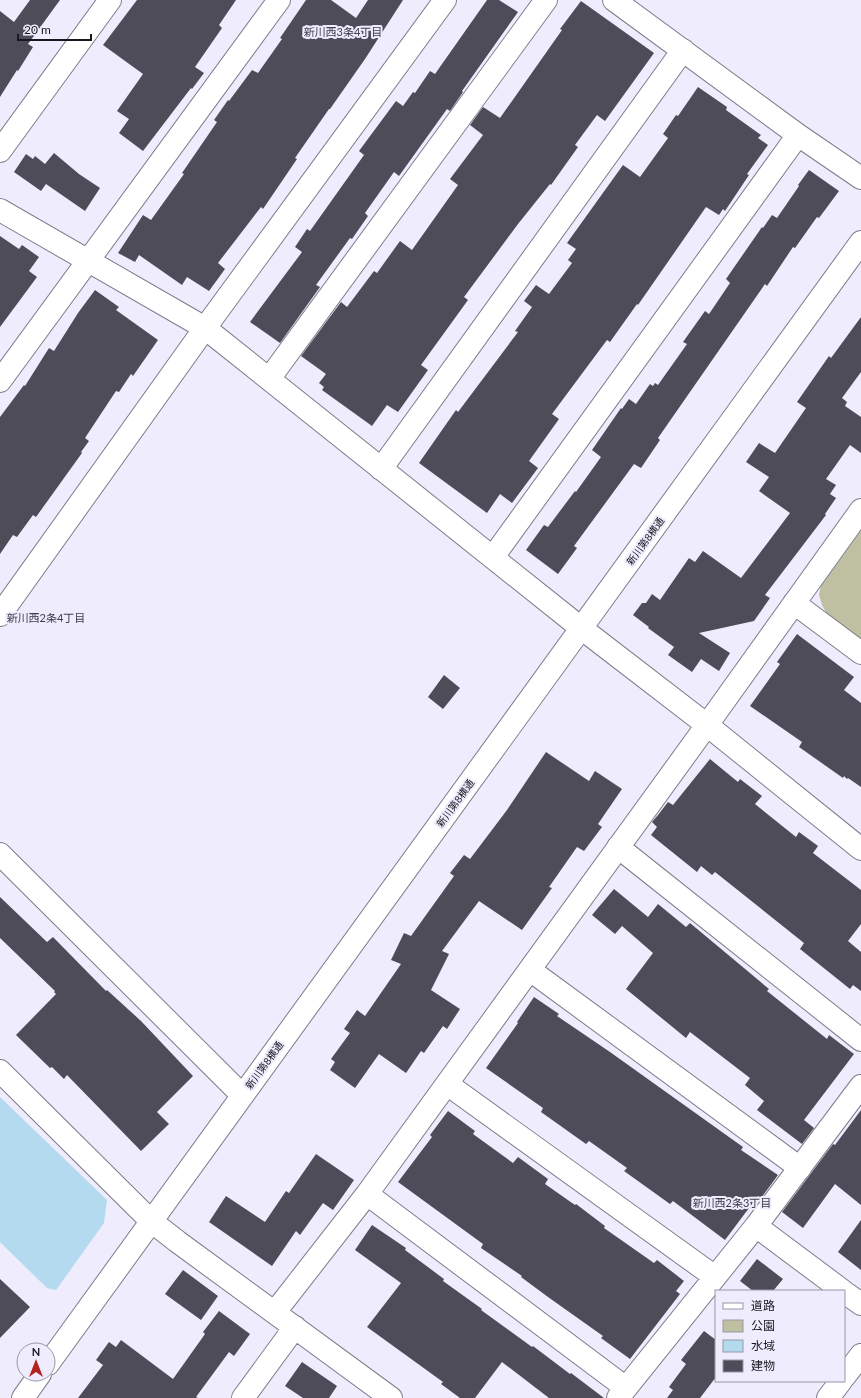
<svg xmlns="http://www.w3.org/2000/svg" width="861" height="1398" font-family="Lato,'Noto Sans JP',sans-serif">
<rect width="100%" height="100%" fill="#efecfd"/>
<path fill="#bec0a1" d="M861,518V650L838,635L822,605L819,595L826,560Z"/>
<path fill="#b3daef" d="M0,1097L107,1200L104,1223L56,1290L47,1288L0,1242Z"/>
<path fill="#4f4c59" d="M30,0H60L28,44L33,47L18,71L17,70L0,97V11L14,22Z
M137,0H236L219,25L222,28L195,67L204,73L192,89L191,88L143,151L119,133L129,119L117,111L143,74L103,45Z
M306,0H331L356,18L368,0H403L365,59L330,109H329L295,158L297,159L263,209L261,207L218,263L225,269L209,291L187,277L182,285L139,255L135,262L118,253L143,215L151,220L184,174L182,173L217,122L214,120L228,100L229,101L252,70L258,73L282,39L280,38Z
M487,0H499L518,12L462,91L463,92L450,111L447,109L399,176L394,172L365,213L368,216L352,239L350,238L316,285L320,287L280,343L250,322L302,252L295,247L307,229L310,231L364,155L359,151L396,101L403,106L413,92L415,93L430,71L435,74Z
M581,1L654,53L605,121L597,115L575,145L578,147L551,185L550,184L518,224L464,297L468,300L421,365L428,370L398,412L387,405L372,426L322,390L324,387L319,383L326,374L301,356L341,302L347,307L374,271L377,273L400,241L412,250L458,185L450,179L483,135L470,125L483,107L500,118L562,30L560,29Z
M698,87L727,107L726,110L761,135L758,138L768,145L747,174L749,175L725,211L723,209L719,215L706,207L638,305L637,304L610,342L607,340L552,414L559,419L529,461L538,468L512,503L500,494L487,513L419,463L456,410L458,412L518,332L515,331L532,307L524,301L536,285L549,294L572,263L568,260L576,249L567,243L623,165L640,177L668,138L663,134L676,115L678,116Z
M54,153L79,174L100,188L85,211L46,184L41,191L14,172L26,154L33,159L35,156L45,164Z
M809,170L839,191L819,218L817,217L795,248L793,247L767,286L765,284L658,438L660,440L641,468L634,464L574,546L577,548L558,574L526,550L544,525L548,527L575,491L576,492L601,457L592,450L621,408L622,409L629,399L636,404L650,384L653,386L655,383L658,385L687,344L683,342L705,311L709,314L730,283L726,279L762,227L763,228L772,215L777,218L799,186L798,185Z
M0,236L19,249L22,245L39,257L29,271L37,277L0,327Z
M95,290L119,307L116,310L158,340L133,376L131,374L119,392L116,391L85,438L89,441L81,452L82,453L36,517L33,515L17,537L13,535L0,554V417L24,385L25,386L49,348L54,351L78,313Z
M861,317V372L842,398L847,402L845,406L861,417V453L850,445L826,479L836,485L830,494L836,498L825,514L826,515L765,595L770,598L754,621L699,633L730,653L719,671L701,659L692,672L668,655L674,647L648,628L649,627L633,615L642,603H646L652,594L660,600L689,558L695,562L703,551L741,578L790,513L759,491L769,477L746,462L759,443L775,453L806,408L797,402L829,356L831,358Z
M797,634L854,677L844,690L861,703V787L848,778L847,779L844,776L843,778L799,747L802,742L750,706L780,664L777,662Z
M444,675L460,688L443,709L428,697Z
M546,752L589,781L595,771L622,789L598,824L602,827L584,851L577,847L549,887L552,888L522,930L479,901L442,951L449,954L431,990L460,1009L447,1029L443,1026L424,1053L421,1051L406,1073L379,1054L355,1088L330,1070L335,1062L331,1059L350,1033L344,1029L357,1010L365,1016L401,964L391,960L404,933L411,936L454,876L450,873L464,855L470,859L507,810Z
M710,759L738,782L740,779L762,796L755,804L796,837L799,832L818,846L813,853L861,890V924L848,941L861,952V991L853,985L850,989L800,949L804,943L715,872L712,875L701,866L697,872L651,835L657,827L652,822L658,815L668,802L673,805Z
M614,889L648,917L658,904L686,927L690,923L769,989L767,991L827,1039L829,1035L854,1054L804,1120L814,1128L802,1144L757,1110L764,1101L745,1085L750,1078L690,1032L686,1038L626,989L653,953L622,926L615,934L592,915Z
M0,897L47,942L53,937L106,991L107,990L141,1021L193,1076L157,1112L169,1124L141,1151L67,1075L64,1079L52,1067L50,1068L16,1035L56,994L54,992L55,991L0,938Z
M534,997L559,1014L557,1016L610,1052L743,1147L741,1150L778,1175L761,1198L758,1196L725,1240L673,1201L670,1204L624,1171L627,1168L589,1141L586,1144L541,1112L543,1108L486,1068L518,1023L517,1022Z
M861,1110V1205L835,1184L803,1228L782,1212L833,1144L835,1145Z
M448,1111L475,1131L473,1134L513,1163L518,1157L548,1179L545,1184L575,1205L576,1204L605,1226L604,1228L654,1263L657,1260L684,1281L676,1291L680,1294L630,1359L601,1338L603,1336L548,1297L521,1277L522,1276L481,1248L483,1244L398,1182L432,1137L430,1135Z
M316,1154L354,1180L333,1210L323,1203L300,1235L296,1231L272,1266L209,1222L226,1196L265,1222L286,1191L289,1193Z
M861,1220V1270L838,1252Z
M372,1225L406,1248L405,1250L444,1279L443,1281L482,1309L481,1310L532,1347L533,1346L570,1374L571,1373L604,1398H549L502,1362L475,1398H460L441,1384L443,1382L367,1327L401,1283L355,1250Z
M757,1259L783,1279L773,1291H753L740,1281Z
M183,1270L218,1296L201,1320L165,1294Z
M0,1279L30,1307L0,1338Z
M219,1311L250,1334L234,1356L229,1352L196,1397L198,1398H78L103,1365L96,1360L109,1342L116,1347L121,1340L173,1379L205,1334L203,1332Z
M704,1331L716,1340V1377L700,1398H667L673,1390L669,1387L686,1364L681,1360Z
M302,1362L337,1386L329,1398H303L285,1386Z"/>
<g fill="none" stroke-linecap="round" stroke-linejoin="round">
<g stroke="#7e7c8a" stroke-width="24">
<path id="minor" d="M614,0L798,135L861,178
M0,151L110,0
M0,210L205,328L581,628L707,725L861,849
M269,379L546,0
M0,381L279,0
M381,469L683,50
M493,557L798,135
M794,603L861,653
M0,615L205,328L445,0
M618,847L861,1040
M0,854L242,1095
M530,970L800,1168
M0,1071L151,1221L178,1242L391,1398
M447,1084L715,1277
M367,1194L626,1388
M756,1226L843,1291
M844,1292L861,1304
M275,1312L367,1194L707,725L861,510
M48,1364L861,242
M844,1377L861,1355
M23,1398L40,1374
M243,1398L295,1327
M618,1398L756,1226L861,1086
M828,1398L841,1381"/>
</g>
<use href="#minor" stroke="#fff" stroke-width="22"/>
</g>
<g text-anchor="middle" stroke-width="4" stroke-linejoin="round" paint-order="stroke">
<g font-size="10" fill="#18171d" stroke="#efecfd">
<text transform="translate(645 541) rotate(-54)" y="4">新川第8横通</text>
<text transform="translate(455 803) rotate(-54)" y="4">新川第8横通</text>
<text transform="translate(264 1065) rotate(-54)" y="4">新川第8横通</text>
</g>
<g font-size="11" fill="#413e4b" stroke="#efecfd">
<text x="343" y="36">新川西3条4丁目</text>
<text x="46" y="622">新川西2条4丁目</text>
<text x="732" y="1207">新川西2条3丁目</text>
</g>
</g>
<rect x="715" y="1290" width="130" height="92" fill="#efecfd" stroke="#9997a3"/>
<rect x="723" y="1303" width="20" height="6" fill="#ffffff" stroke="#9997a3"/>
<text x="751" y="1310" font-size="12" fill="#18171d">道路</text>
<rect x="723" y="1320" width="20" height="12" fill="#bec0a1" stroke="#9997a3"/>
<text x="751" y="1330" font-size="12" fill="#18171d">公園</text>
<rect x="723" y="1340" width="20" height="12" fill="#b3daef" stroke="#9997a3"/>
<text x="751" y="1350" font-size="12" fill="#18171d">水域</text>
<rect x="723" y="1360" width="20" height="12" fill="#4f4c59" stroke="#9997a3"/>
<text x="751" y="1370" font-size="12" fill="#18171d">建物</text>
<g transform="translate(36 1362)"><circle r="19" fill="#efecfd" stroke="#9997a3"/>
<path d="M0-3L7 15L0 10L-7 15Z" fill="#b32320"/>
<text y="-6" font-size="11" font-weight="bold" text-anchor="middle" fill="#18171d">N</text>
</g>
<path d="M18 34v6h73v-6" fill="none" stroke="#18171d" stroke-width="2"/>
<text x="24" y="34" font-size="12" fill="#18171d" stroke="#efecfd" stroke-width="3" paint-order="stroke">20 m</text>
</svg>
